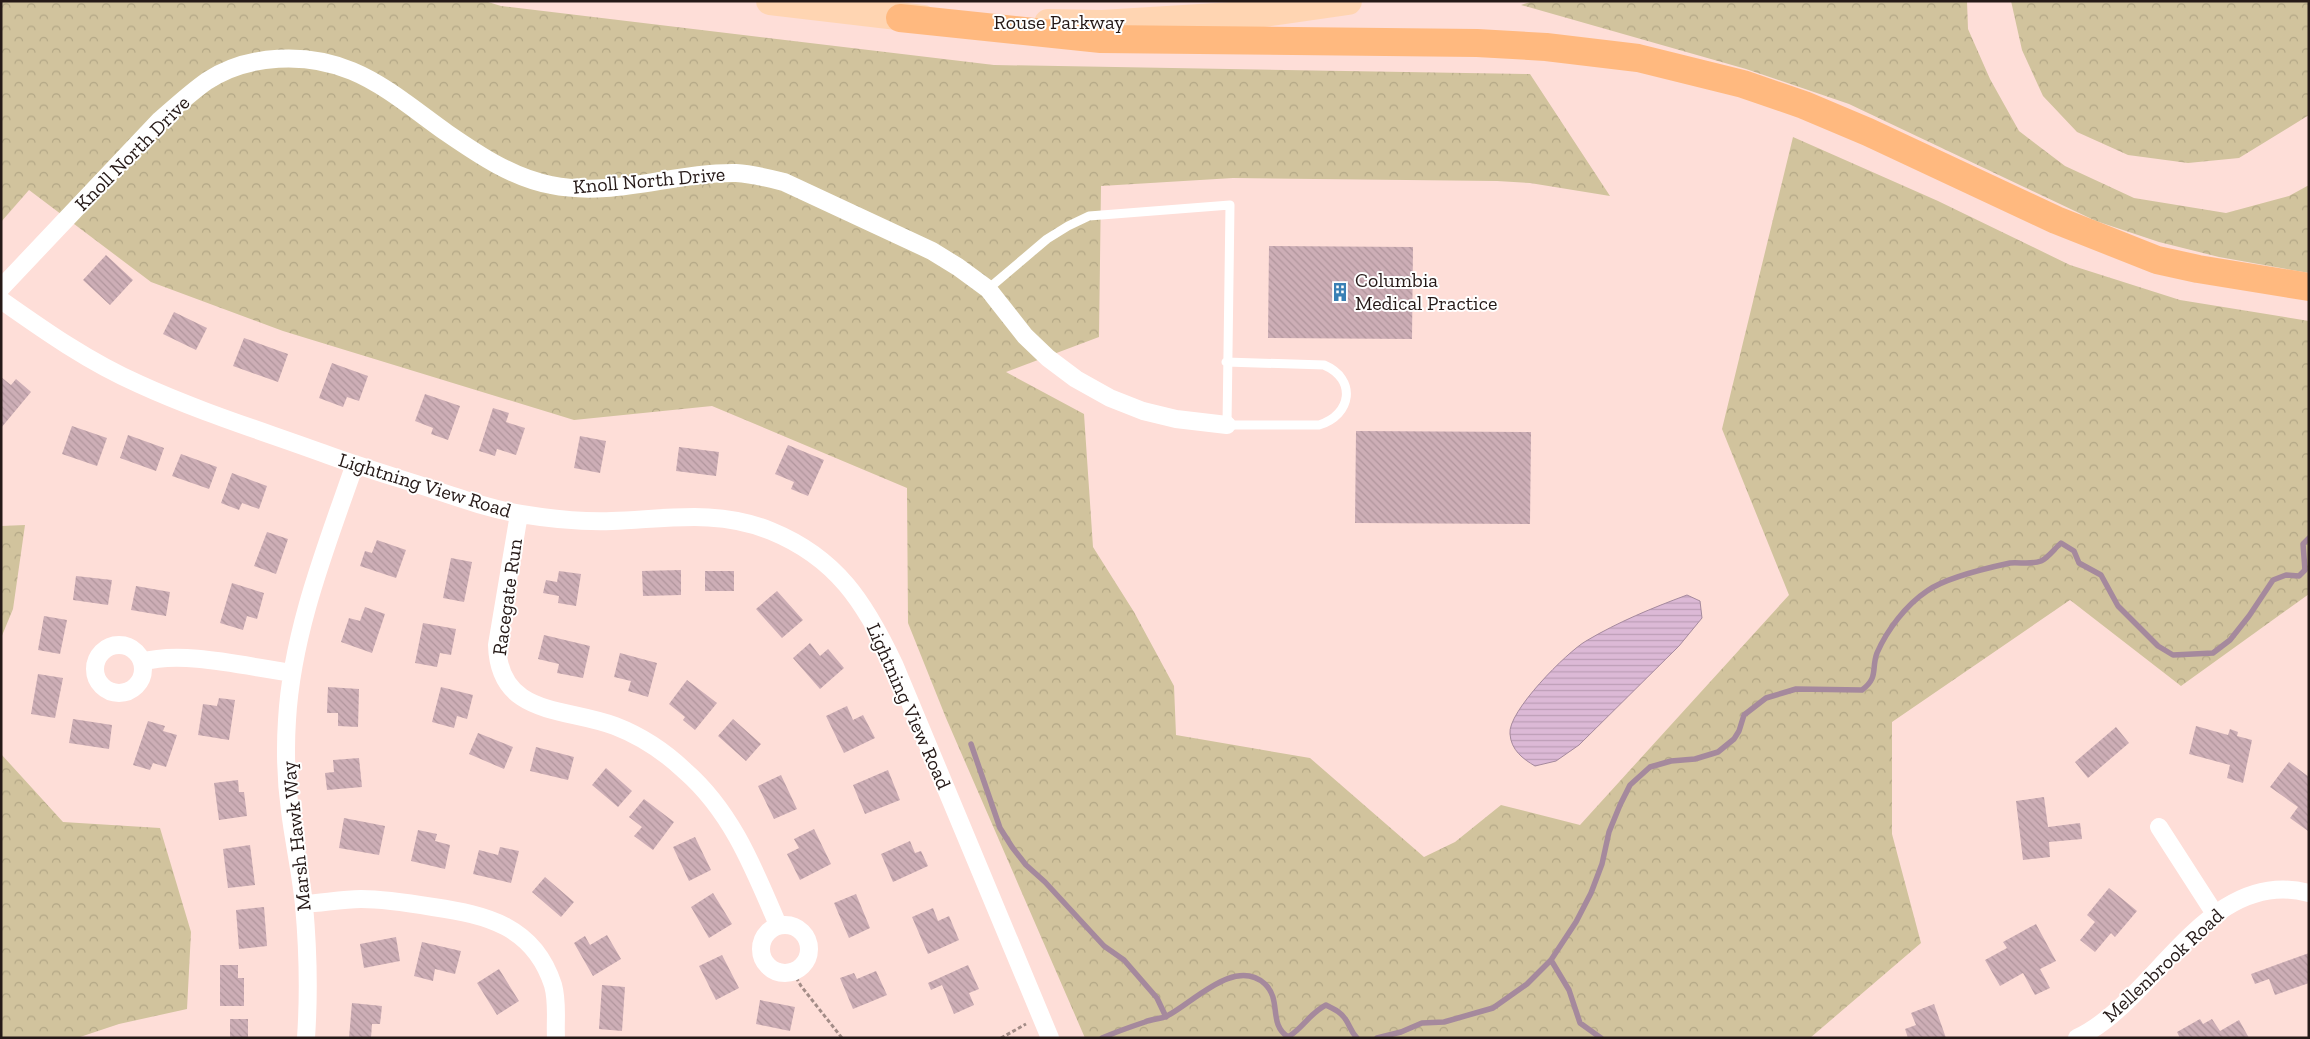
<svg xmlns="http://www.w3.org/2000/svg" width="2310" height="1039" font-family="'Zilla Slab',serif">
<defs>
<pattern id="forest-crowns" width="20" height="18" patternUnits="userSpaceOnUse" patternTransform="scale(1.25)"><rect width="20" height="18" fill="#d1c39d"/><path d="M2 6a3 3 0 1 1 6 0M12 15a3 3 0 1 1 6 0" fill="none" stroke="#b3a786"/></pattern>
<pattern id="water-rules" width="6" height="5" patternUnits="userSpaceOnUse" patternTransform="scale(1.25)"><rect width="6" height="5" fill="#dcb9d6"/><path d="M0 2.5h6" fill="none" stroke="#bd9eb7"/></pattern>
<pattern id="building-back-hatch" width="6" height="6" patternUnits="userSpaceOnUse" patternTransform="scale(1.25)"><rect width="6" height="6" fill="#cdaeb6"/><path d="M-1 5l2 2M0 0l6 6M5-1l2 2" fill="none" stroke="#b0959c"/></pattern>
</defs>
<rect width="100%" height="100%" fill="#feded8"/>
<path fill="url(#forest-crowns)" d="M1,1H485L501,6L994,65L1530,74L1610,196L1530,183L1497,181L1233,178L1101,186L1099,337L1006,372L1084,414L1093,547L1134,612L1174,686L1176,735L1310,758L1424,857L1455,842L1501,805L1580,825L1789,595L1722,429L1793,137L1938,201L2070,265L2180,300L2309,321V594L2181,686L2070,600L1892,722V834L1921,943L1810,1038H1085L946,718L908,623L907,488L712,406L574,420L283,331L151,282L29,190L1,222Z
M1533,1H1967L1968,29L1990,79L2019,131L2065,166L2134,198L2226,213L2289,196L2309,185V273L2219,257L2159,242L2096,221L1849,104L1746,69L1521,5Z
M2011,1H2309V115L2239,158L2188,163L2128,155L2077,132L2043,96L2022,50Z
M25,525L13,609L1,638V526Z
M1,754L63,822L160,828L191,932L187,1009L119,1024L77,1038H1Z"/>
<path fill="url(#water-rules)" stroke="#a5899d" d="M1687,595L1700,601L1702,618L1679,646L1579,745L1556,761L1535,766C1523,759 1511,750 1510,734C1507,712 1567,652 1586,641C1618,622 1652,608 1687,595Z"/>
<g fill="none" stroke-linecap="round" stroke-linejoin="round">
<path stroke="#a5899d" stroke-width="5.5" d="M971,744L1000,828L1012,847L1026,865L1045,882L1104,946L1124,960L1157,998L1166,1017
M1551,960L1569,990L1580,1023L1601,1038
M1102,1038C1116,1032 1130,1027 1145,1022C1152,1019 1161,1019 1167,1016C1194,1002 1235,957 1265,984C1282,1000 1268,1024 1288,1037C1303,1028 1310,1013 1326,1005C1334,1009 1341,1012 1346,1020C1350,1026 1351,1032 1357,1038
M1377,1038L1401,1032L1422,1023L1444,1022L1493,1008L1527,984L1551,960L1576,922L1591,893L1602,864L1609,832L1620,805L1630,785L1650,767L1671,761L1695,759L1718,752L1734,739L1739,731L1744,715L1766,698L1796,689L1862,690C1879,677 1871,669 1877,653C1887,630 1906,605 1927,591C1945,578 1987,568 2010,563C2020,562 2031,565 2041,561C2048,558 2055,548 2061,543L2074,551L2079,563L2101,575L2118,606L2158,646L2173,655L2213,653L2230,640L2249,616L2273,580L2286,575L2299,576L2305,570L2303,544L2309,538"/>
</g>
<path fill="url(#building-back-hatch)" d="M1269,246L1413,247L1412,339L1268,338Z
M106,255L133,280L110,305L83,280Z
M174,312L207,328L196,350L163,334Z
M244,338L288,354L278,382L233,366Z
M332,363L368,376L359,401L347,397L343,407L319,398Z
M1,377L11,385L16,379L31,392L1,428Z
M425,394L460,406L448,440L431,434L433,428L415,421Z
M493,408L509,413L506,422L525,428L516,455L497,449L495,456L479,451Z
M72,426L107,438L97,466L62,454Z
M1356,431L1531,432L1530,524L1355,523Z
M128,435L164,448L156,471L120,458Z
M580,436L606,441L600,473L574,468Z
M788,445L824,460L808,496L791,489L794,482L775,474Z
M679,447L719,452L716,476L676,471Z
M181,454L217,467L209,489L172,476Z
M232,473L267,486L259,509L242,503L239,510L221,503Z
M267,532L288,539L276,574L254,566Z
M377,540L406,550L396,578L360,566L365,551L372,553Z
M451,558L472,562L464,602L443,598Z
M681,570V595L643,596L642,571Z
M559,571L581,574L576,606L558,603L559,596L543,593L546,580L557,582Z
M705,571H734V591H705Z
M76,576L112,580L108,605L73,600Z
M232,583L264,593L257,619L247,616L243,630L220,623Z
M136,586L170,592L166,616L131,610Z
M777,591L803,620L782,638L756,609Z
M365,607L385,614L372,653L341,642L349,618L360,621Z
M44,616L67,620L60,654L38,650Z
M423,623L456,629L451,655L440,653L437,667L415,663Z
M544,635L590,646L583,678L557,673L559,664L538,659Z
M810,643L820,656L828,649L844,668L820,689L793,658Z
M620,653L657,663L648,697L628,691L631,681L614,677Z
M38,674L63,678L55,718L31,714Z
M687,680L717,703L695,730L683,720L685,717L669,704Z
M328,687L359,689L358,727L338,726V713H327Z
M441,687L473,695L467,719L457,716L454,728L432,722Z
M219,698L235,700L229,740L198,735L203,704L217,706Z
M847,706L853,720L863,715L875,738L844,753L826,716Z
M73,719L112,725L109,749L69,743Z
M733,719L761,744L746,761L718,736Z
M148,721L165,726L163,731L177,735L166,767L153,763L150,770L133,765Z
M2196,726L2228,735L2230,729L2238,732L2237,736L2252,740L2243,783L2227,778L2230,765L2189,754Z
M2116,727L2129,743L2088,778L2075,762Z
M478,733L513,747L504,769L469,754Z
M536,747L574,757L568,780L530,771Z
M359,758L362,787L327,790L325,773L334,772L333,760Z
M2289,762L2309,777L2308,831L2290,818L2298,807L2270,787Z
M606,768L632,791L618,807L592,785Z
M888,770L900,800L865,814L853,785Z
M781,775L797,809L774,819L758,786Z
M238,780L239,792H244L247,816L219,820L214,783Z
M2044,797L2048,827L2080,823L2082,839L2049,842L2050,857L2023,860L2016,801Z
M644,799L674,822L653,850L634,836L642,827L629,817Z
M344,818L385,826L379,855L339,848Z
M814,829L831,864L800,880L787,854L799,848L794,839Z
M418,830L437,834L435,841L450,845L445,869L411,861Z
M695,837L711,870L689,881L673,847Z
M910,841L915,853L921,851L928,866L893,882L881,854Z
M250,845L255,885L228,888L223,849Z
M500,847L519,851L511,883L473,874L479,850L498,855Z
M545,877L574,902L561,917L532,892Z
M2109,888L2137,911L2115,937L2111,933L2095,952L2080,940L2095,922L2087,915Z
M713,893L732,924L709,938L691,907Z
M856,894L870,928L849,938L834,903Z
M264,907L267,946L239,949L236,910Z
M933,908L938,921L949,916L959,940L928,954L912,917Z
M2036,924L2056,961L2040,969L2050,988L2035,995L2023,973L2000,986L1985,960L2007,948L2003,942Z
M607,935L621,959L593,976L574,943L585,936L590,945Z
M396,937L400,961L364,968L360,944Z
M422,942L461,951L455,974L435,969L433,981L414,976Z
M2309,953V983L2275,995L2269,979L2255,984L2251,974Z
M722,955L739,988L716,1000L699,966Z
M220,965H238V978H244V1006H220Z
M968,965L979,989L969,993L974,1005L954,1014L942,985L931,990L928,983Z
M499,969L519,1001L497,1015L477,983Z
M876,971L887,995L853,1009L840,978L854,973L857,979Z
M602,985L625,987L622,1031L599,1029Z
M760,1000L795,1007L790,1031L756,1024Z
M352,1003L382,1006L380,1024H372L371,1038H349Z
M1934,1004L1946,1038H1908L1905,1029L1916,1025L1911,1013Z
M230,1019H248V1038H230Z
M2200,1019L2203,1024L2212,1019L2220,1031L2239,1020L2249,1038H2180L2177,1032Z"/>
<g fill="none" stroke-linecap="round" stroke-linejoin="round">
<path stroke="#a38c87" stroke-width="3" stroke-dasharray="4 2.5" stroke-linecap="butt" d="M793,972L801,986L842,1038
M1001,1038L1026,1024"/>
<path stroke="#fff" stroke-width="9" d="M988,289L1047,239L1068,226L1089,216L1230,205L1227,425H1319C1352,415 1357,379 1324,365L1226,362"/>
<path stroke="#fff" stroke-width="18" d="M1,288L160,120C175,107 190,93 207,81C248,54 307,52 352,71C386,85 417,112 447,133C479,155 513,178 551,185C613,198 674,172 736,173C753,174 768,178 784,182L932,251L958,267L988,289L1025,336L1048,358L1076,379L1110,398L1143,411L1176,419L1227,425
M1,300C45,331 89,362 139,384C200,412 265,432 328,455C361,467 395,477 429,488C459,498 490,509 521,514C551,519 582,522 612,521C667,519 718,509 771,531C837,558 865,603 894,664L1050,1038
M519,514L497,645C499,717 565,707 615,726C641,736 665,752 685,771C732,812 754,869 778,925
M95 669a24 24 0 1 1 48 0a24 24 0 1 1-48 0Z
M142,662C183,650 248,667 292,673
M2159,827L2215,914
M304,904C323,903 342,899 361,899C385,899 409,903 433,907C487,915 534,926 553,985C558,1003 555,1019 556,1038
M761 949a24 24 0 1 1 48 0a24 24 0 1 1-48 0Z
M306,1038C309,994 308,949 304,905C301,874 294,843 290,811C286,781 285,750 287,720C292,632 326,547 355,464
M2077,1038C2156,1001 2207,866 2309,893"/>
<path stroke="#ffd5b2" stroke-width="28" d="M770,1L923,19
M1048,23L1102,24L1249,15L1348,1"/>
<path stroke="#ffb97f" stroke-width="28" d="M900,18L1101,39L1477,43L1546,47L1638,58L1743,84L1804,105L1868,132L2056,220L2157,260L2198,269L2309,287"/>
</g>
<defs>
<g id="building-bare" transform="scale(1.5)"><path d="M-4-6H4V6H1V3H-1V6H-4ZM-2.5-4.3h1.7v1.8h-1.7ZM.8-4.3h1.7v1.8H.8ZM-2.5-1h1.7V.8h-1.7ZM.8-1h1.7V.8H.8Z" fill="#3980b5" stroke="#fff" stroke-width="2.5" paint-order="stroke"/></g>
</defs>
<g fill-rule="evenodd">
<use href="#building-bare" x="1340" y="292"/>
</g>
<g text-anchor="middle" stroke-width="4" stroke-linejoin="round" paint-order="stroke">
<g font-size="20" fill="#251917" stroke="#fff">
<text x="1059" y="29">Rouse Parkway</text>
<text transform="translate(132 153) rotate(-45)" y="7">Knoll North Drive</text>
<text transform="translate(649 180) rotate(-5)" y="7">Knoll North Drive</text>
<text transform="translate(425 485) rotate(17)" y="7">Lightning View Road</text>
<text transform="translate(507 597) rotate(-82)" y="7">Racegate Run</text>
<text transform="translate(909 706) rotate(66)" y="7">Lightning View Road</text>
<text transform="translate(296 836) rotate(-96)" y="7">Marsh Hawk Way</text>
<text transform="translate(2163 965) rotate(-43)" y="7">Mellenbrook Road</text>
</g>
<g font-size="20" fill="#251917" stroke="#fff" text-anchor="start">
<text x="1355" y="287">Columbia<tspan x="1355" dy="23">Medical Practice</tspan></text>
</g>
</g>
<rect width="2310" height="1039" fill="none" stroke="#251917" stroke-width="5"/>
</svg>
